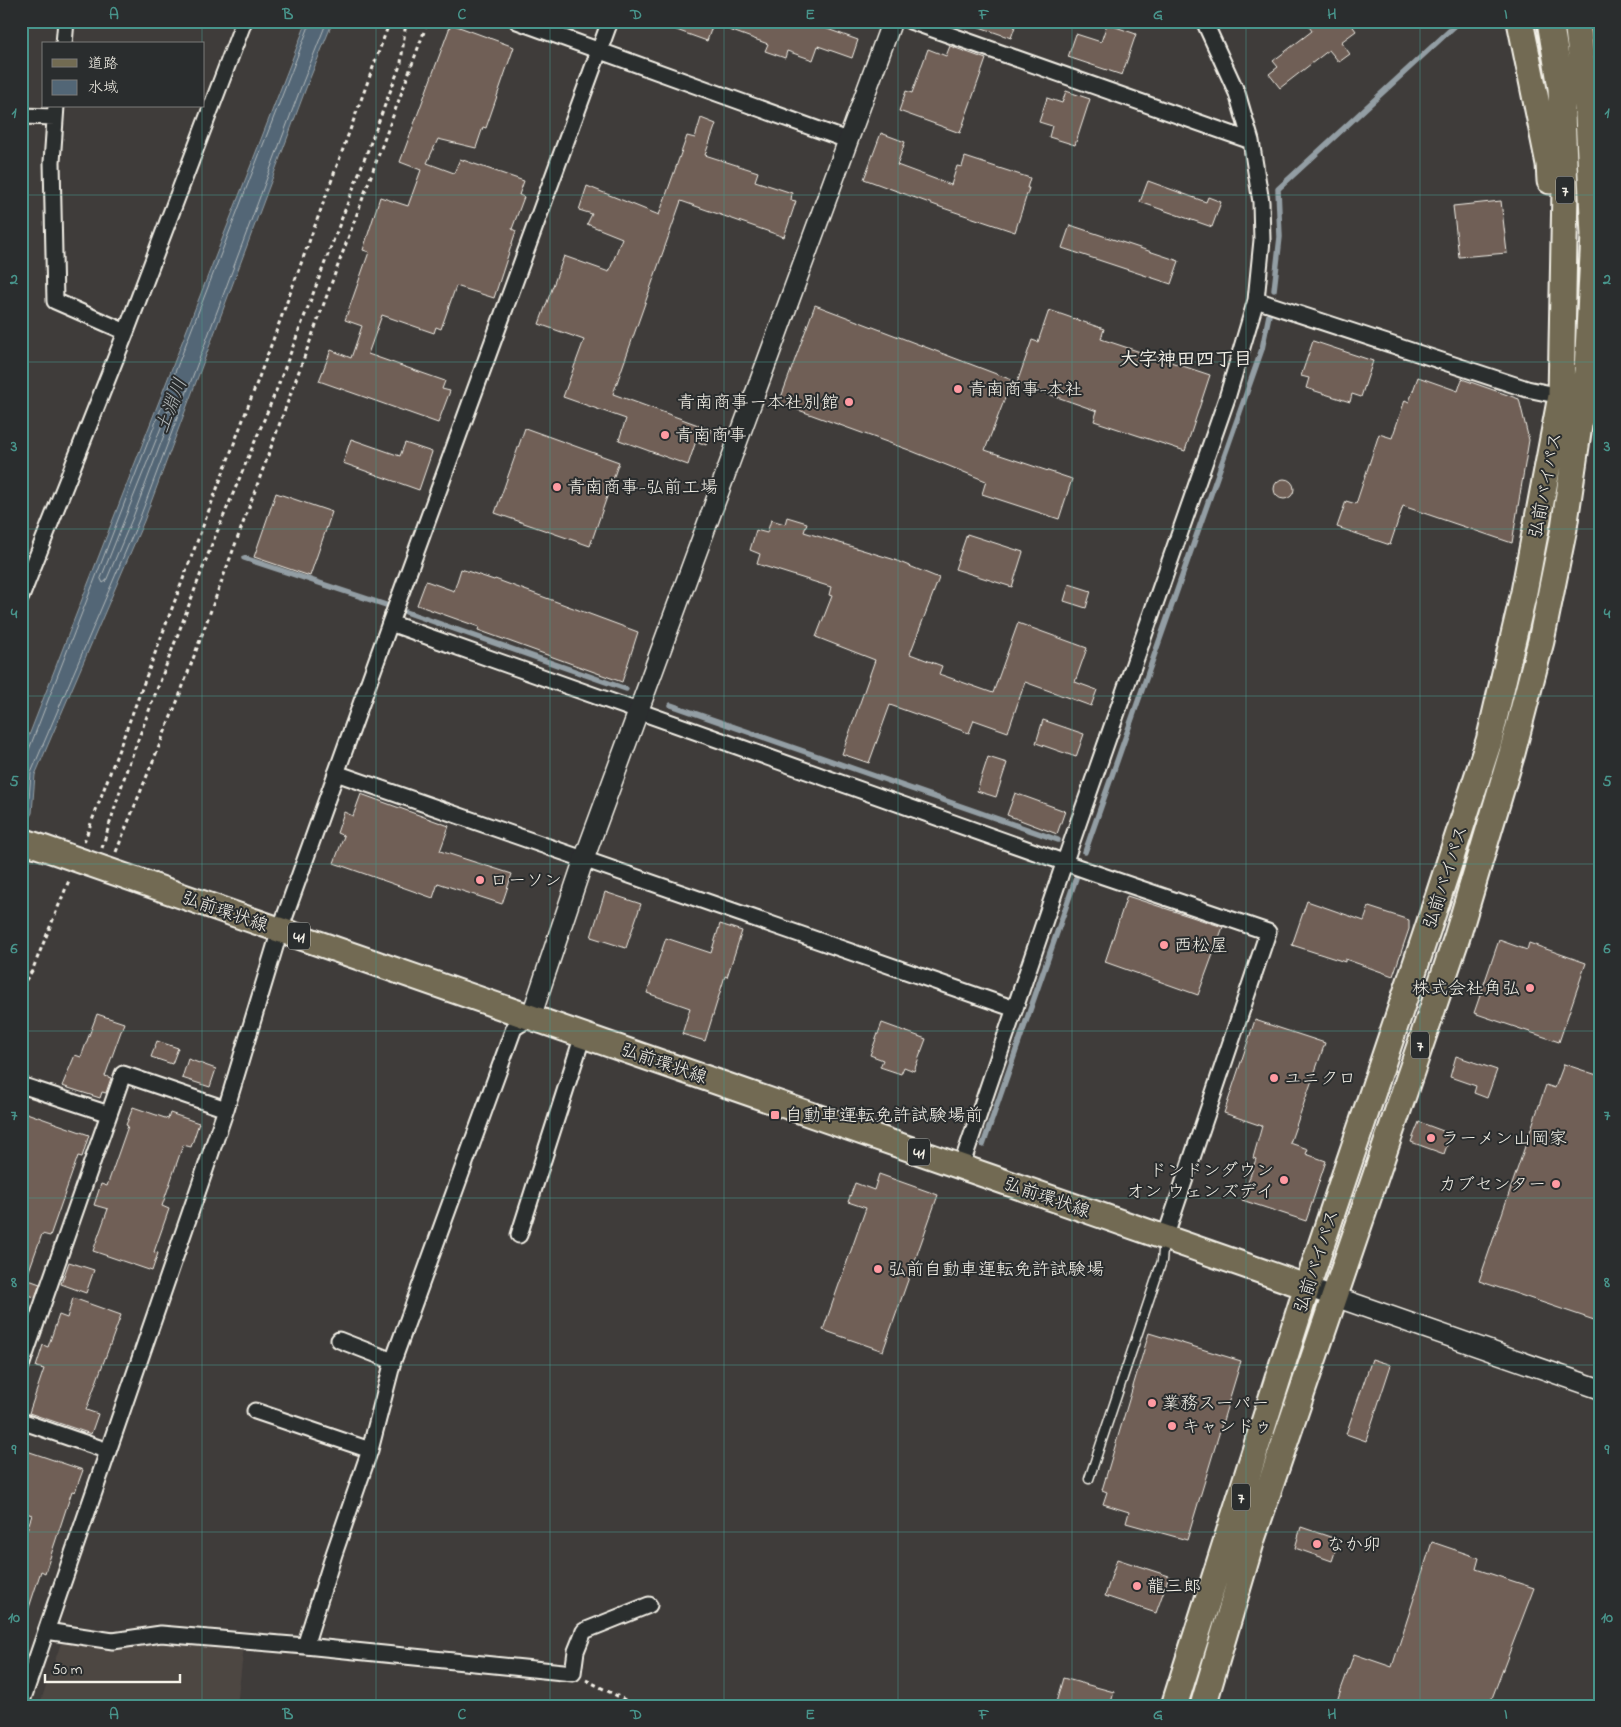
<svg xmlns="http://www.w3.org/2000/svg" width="1621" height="1727" font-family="'Indie Flower','Klee One',sans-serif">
<rect width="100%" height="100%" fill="#3f3c3a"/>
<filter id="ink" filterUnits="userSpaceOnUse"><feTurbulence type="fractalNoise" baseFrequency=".02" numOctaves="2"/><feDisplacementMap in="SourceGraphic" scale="10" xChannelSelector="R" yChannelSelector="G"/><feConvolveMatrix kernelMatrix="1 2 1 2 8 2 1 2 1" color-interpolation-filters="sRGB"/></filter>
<g filter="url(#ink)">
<path fill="#4d4643" d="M160,1639L244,1646L237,1706H39L62,1640L100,1647Z"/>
<path fill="#526676" stroke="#939ea4" d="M307,21H333L306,88L144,521L35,775L32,813L21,832V756Z"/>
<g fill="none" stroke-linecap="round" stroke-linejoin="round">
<path stroke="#b3b9ba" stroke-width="1" d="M168,411H171L172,414L133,517L106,581L103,583L101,579Z
M21,756L25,755L28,752L311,21
M21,762H26L27,764L24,774L21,810
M21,822L28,811L31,773L139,520L301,87L327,21"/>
<path stroke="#939ea4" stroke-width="5.5" d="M1274,290L1280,237L1278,189L1460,21
M244,558L386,605
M406,612L626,689
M671,705L1058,840
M1085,852L1262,349L1269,315
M983,1145L1076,878"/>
</g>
<path fill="#6f5e57" stroke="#f4f1e8" d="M657,21H805L858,40L852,58L818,46L813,60L787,51L785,58L765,51L768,44L713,24L707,41L657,23Z
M968,21H1017L1011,38L968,23Z
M1305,21H1349L1356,31L1341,42L1350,54L1339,62L1329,50L1280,88L1269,74L1278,67L1273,61L1312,31Z
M451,24L514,47L486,128L483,127L476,148L438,139L427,163L454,173L460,159L524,181L519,195L524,197L512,229L516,231L494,298L456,286L441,329L436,327L434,333L382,315L368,354L445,381L442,389L450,391L438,423L319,381L331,350L351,358L362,326L345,320L369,252L363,250L380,197L408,206L421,170L400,162Z
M1107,24L1136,34L1122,75L1068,57L1076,34L1101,42Z
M950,46L986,59L960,133L899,111L906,91L912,93L928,49L946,56Z
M1066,91L1090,99L1075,145L1049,137L1052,126L1039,122L1047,98L1062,103Z
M701,118L716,124L705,155L758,172L755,181L792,193L791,200L796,201L784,237L681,201L613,394L712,430L706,445L696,441L688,465L619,440L626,419L563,397L584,340L539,324L564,256L609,272L622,238L587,224L592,214L579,210L587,186L659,215L687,136L695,138Z
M881,133L905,142L897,165L951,185L957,166L962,167L965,157L1030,178L1027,188H1029L1015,232L943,208L864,179Z
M1148,181L1206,202L1208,197L1221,202L1212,227L1140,202Z
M1501,201L1507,253L1459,257L1453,206Z
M1070,225L1179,261L1171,284L1062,248Z
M815,305L1012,380L985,450L1072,479L1059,519L982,494L986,481L909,450L779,403Z
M1049,310L1104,329L1101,339L1210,375L1185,451L1094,421L1097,411L1017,383L1032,340L1038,342Z
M1313,341L1373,361L1361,397L1352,394L1350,402L1306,388L1309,378L1301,376Z
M1418,377L1458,391L1462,379L1519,399L1529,440L1512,543L1403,506L1390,545L1337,527L1346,501L1356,504L1379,434L1392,438L1405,400L1409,402Z
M525,428L619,462L590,546L495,513Z
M351,439L400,456L405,443L432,452L419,490L343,463Z
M1274 489a10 10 0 1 1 20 0a10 10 0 1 1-20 0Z
M276,493L332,512L310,576L254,557Z
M787,517L807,523L804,532L892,559L939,578L910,654L942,666L939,674L993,693L1018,623L1087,648L1075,682L1097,690L1091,706L1025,682L1008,732L974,720L969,733L890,705L869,763L842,754L875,660L816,637L832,596L829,595L831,587L757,564L760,554L750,550L756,530L767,533L771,520L785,524Z
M967,534L1023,552L1012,587L955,569Z
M461,569L494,580L495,579L638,632L622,682L478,630L479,627L417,605L426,581L454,591Z
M1069,584L1091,591L1086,608L1064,601Z
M1043,720L1084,734L1076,757L1036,743Z
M988,757L1007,763L996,797L977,791Z
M1015,793L1065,811L1057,834L1007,815Z
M361,794L449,826L440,851L512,874L502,904L438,883L433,898L334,863L344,836L337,833L344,812L353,816Z
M605,892L641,904L626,948L591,937Z
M1127,896L1223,927L1198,995L1105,962Z
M1307,901L1364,921L1369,907L1409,920V929L1393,976L1345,959V962L1292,945Z
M720,924L742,931L727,977L725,976L705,1041L682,1034L690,1008L647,993L666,938L711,953Z
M1499,940L1527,950L1529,943L1586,963L1559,1042L1474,1013Z
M97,1014L124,1023L105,1076L111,1078L106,1093L102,1092L100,1098L62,1086L75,1055L81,1057Z
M1255,1020L1325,1043L1290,1143L1308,1149L1306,1154L1326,1161L1306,1221L1242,1200L1256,1159L1253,1158L1262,1126L1224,1113Z
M882,1023L926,1039L914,1071L904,1067L901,1074L880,1067L883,1060L870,1055Z
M157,1041L178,1048L172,1064L151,1057Z
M1456,1056L1497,1070L1487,1098L1474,1093L1476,1086L1450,1077Z
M188,1059L216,1069L210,1087L182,1078Z
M1564,1064L1600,1076V1322L1479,1281L1546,1085L1555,1088Z
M133,1107L168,1119L170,1113L199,1123L191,1147L183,1145L162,1206L169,1209L154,1252L158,1253L152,1271L93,1251L108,1209L94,1205L101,1184L107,1186L128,1126L126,1125Z
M21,1111L89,1135L82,1157L78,1156L50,1236L42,1234L26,1279L40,1284L35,1297L21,1293Z
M1419,1122L1451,1134L1444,1154L1411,1142Z
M879,1174L938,1195L883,1351L823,1330L866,1208L848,1202L855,1183L874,1190Z
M69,1262L94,1270L86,1293L61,1284Z
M73,1298L121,1315L86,1410L98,1414L91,1434L29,1413L44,1369L36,1367L43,1345L48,1347L59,1315L67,1318Z
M1149,1333L1241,1361L1187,1540L1126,1523L1129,1512L1103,1504L1107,1492L1102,1490Z
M1372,1359L1391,1365L1366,1441L1346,1434Z
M21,1449L83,1470L75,1492L72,1491L45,1573L41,1571L24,1623L21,1622V1547L32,1515L21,1511Z
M1301,1527L1339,1540L1332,1561L1295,1548Z
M1432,1542L1479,1558L1476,1569L1534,1588L1489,1706H1335L1354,1654L1392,1667Z
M1117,1559L1169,1576L1156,1613L1105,1596Z
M1063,1678L1114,1692L1110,1706H1055Z"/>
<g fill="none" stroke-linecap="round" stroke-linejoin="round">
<g stroke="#f4f1e8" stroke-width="11">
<path id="service" d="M1089,1479L1162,1261L1164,1240"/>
</g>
<g stroke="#f4f1e8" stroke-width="19">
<path id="minor" d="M517,21L847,140
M910,21L1251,141
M64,44L66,21
M56,106L52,162L55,301L126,332
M21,116L55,117
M1256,300L1527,389L1561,396
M21,597L126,332L244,21
M390,623L1097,874L1268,932L1165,1238
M336,773L1015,1009
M21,1085L109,1114
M961,1167L1065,861L1227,398L1256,300L1262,240L1261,202L1251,141L1237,93L1204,21
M519,1235L583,1035
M339,1340L393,1361
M21,1366L123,1074L226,1109
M255,1411L370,1450
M21,1421L108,1451
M46,1631L113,1641L161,1634L305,1646L573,1673L576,1651L584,1631L649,1605
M305,1646L334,1554L370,1450L393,1361L514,1028L531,1017
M21,1704L226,1109L280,930L390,623L610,21"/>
</g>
<g stroke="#f4f1e8" stroke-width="22">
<path id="tertiary" d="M531,1017L584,859L892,21
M1307,1287L1600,1389"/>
</g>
<g stroke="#f4f1e8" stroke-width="28">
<path id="primary" d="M21,840L1307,1287"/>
</g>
<g stroke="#f4f1e8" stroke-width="29">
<path id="trunk" d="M1520,21L1549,164L1550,181
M1174,1706L1307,1287L1429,925L1489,741L1524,592L1561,396L1565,189L1561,88L1550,21
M1203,1706L1253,1536L1457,937L1512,753L1541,641L1564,528L1587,371L1594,235L1588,116L1577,21"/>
</g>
<path stroke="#f4f1e8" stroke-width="3" stroke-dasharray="4 4" stroke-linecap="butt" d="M84,842L273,340L390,21
M102,848L127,769L212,544L276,391L401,63L406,21
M116,852L179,697L428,21
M21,987L32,971L70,878
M586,1680L637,1706"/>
<use href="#service" stroke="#2a2d2e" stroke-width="8"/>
<use href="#minor" stroke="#2a2d2e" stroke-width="15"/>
<use href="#tertiary" stroke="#2a2d2e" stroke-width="19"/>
<use href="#primary" stroke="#726b52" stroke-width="24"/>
<use href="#trunk" stroke="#726b52" stroke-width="25"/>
</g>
</g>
<path fill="none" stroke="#48958c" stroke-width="1" stroke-opacity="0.55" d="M202,21V44M376,21V1706M550,21V1706M724,21V1706M898,21V1706M1072,21V1706M1246,21V1706M1420,21V1706M202,106V1706M21,195H1600M21,362H1600M21,529H1600M21,696H1600M21,864H1600M21,1031H1600M21,1198H1600M21,1365H1600M21,1532H1600"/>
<g fill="#ff9aa2" stroke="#2a2d2e" stroke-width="2">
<circle cx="958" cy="389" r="5"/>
<circle cx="849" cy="402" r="5"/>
<circle cx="665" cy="435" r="5"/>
<circle cx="557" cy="487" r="5"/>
<circle cx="480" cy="880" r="5"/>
<circle cx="1164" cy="945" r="5"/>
<circle cx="1530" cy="988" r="5"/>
<circle cx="1274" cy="1078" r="5"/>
<rect x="770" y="1110" width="10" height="10" rx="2.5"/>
<circle cx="1431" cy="1138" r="5"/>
<circle cx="1284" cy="1180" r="5"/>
<circle cx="1556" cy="1184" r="5"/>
<circle cx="878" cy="1269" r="5"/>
<circle cx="1152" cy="1403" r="5"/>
<circle cx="1172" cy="1426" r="5"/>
<circle cx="1317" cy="1544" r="5"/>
<circle cx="1137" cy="1586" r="5"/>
</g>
<g text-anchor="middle" stroke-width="4" stroke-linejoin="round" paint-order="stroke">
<g fill="#2a2d2e" stroke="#b7b6b0" stroke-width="1">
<rect x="1556" y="176.5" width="18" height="27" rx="4"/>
<rect x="288" y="922.5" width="22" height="27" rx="4"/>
<rect x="1411" y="1031.5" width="18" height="27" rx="4"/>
<rect x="908" y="1138.5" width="22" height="27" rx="4"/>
<rect x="1232" y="1483.5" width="18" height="27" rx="4"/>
</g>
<g font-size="16" font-weight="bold" fill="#f4f1e8">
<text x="1565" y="196">7</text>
<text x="299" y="942">41</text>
<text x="1420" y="1051">7</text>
<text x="919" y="1158">41</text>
<text x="1241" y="1503">7</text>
</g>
<g font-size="18" fill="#f4f1e8" stroke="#2a2d2e" text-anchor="start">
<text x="968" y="395">青南商事-本社</text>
<text x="839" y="408" text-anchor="end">青南商事ー本社別館</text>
<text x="675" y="441">青南商事</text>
<text x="567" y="493">青南商事-弘前工場</text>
<text x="490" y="886">ローソン</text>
<text x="1174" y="951">西松屋</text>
<text x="1520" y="994" text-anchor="end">株式会社角弘</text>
<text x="1284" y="1084">ユニクロ</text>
<text x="785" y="1121">自動車運転免許試験場前</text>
<text x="1441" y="1144">ラーメン山岡家</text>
<text x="1274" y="1176" text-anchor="end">ドンドンダウン<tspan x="1274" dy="21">オン ウェンズデイ</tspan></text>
<text x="1546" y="1190" text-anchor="end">カブセンター</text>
<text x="888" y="1275">弘前自動車運転免許試験場</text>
<text x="1162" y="1409">業務スーパー</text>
<text x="1182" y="1432">キャンドゥ</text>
<text x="1327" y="1550">なか卯</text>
<text x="1147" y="1592">龍三郎</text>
</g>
<g font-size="18" fill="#f4f1e8" stroke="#2a2d2e">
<text transform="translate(1545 485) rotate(-79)" y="6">弘前バイパス</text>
<text transform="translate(1445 877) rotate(-72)" y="6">弘前バイパス</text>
<text transform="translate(225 911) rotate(19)" y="6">弘前環状線</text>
<text transform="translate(664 1063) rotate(19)" y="6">弘前環状線</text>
<text transform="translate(1047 1197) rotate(19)" y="6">弘前環状線</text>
<text transform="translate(1316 1261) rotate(-72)" y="6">弘前バイパス</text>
</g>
<g font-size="19" font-weight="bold" fill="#f4f1e8" stroke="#2a2d2e">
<text x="1186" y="365">大字神田四丁目</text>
</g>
<g font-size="19" font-style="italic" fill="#b3b9ba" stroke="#2a2d2e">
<text transform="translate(170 405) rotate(-69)" y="7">土淵川</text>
</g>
</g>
<rect width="1621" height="1727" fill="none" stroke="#2a2d2e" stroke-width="55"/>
<rect x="42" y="42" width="162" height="65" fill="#2a2d2e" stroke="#7b7b78"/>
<rect x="52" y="59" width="25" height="8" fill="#726b52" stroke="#7b7b78"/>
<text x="88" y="68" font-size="15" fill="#f4f1e8">道路</text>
<rect x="52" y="80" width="25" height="15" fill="#526676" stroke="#7b7b78"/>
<text x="88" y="92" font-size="15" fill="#f4f1e8">水域</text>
<path d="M45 1674v8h135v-8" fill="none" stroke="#f4f1e8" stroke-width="2.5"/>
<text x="52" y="1674" font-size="15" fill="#f4f1e8" stroke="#2a2d2e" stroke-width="4" paint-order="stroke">50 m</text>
<rect x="28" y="28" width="1566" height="1672" fill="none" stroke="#48958c" stroke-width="2"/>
<g font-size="16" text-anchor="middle" font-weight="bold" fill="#48958c">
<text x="114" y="19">A</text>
<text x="288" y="19">B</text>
<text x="462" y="19">C</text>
<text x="636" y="19">D</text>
<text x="810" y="19">E</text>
<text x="984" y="19">F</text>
<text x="1158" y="19">G</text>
<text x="1332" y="19">H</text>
<text x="1506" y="19">I</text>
<text x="14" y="117">1</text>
<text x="1607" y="117">1</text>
<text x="14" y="284">2</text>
<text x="1607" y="284">2</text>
<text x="14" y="451">3</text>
<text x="1607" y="451">3</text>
<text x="14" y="618">4</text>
<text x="1607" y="618">4</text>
<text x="14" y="786">5</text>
<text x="1607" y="786">5</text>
<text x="14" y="953">6</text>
<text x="1607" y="953">6</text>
<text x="14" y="1120">7</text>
<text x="1607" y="1120">7</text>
<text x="14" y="1287">8</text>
<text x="1607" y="1287">8</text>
<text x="14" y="1454">9</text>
<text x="1607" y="1454">9</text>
<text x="14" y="1622">10</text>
<text x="1607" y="1622">10</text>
<text x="114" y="1719">A</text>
<text x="288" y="1719">B</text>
<text x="462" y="1719">C</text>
<text x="636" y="1719">D</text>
<text x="810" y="1719">E</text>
<text x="984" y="1719">F</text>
<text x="1158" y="1719">G</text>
<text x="1332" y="1719">H</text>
<text x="1506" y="1719">I</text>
</g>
</svg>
